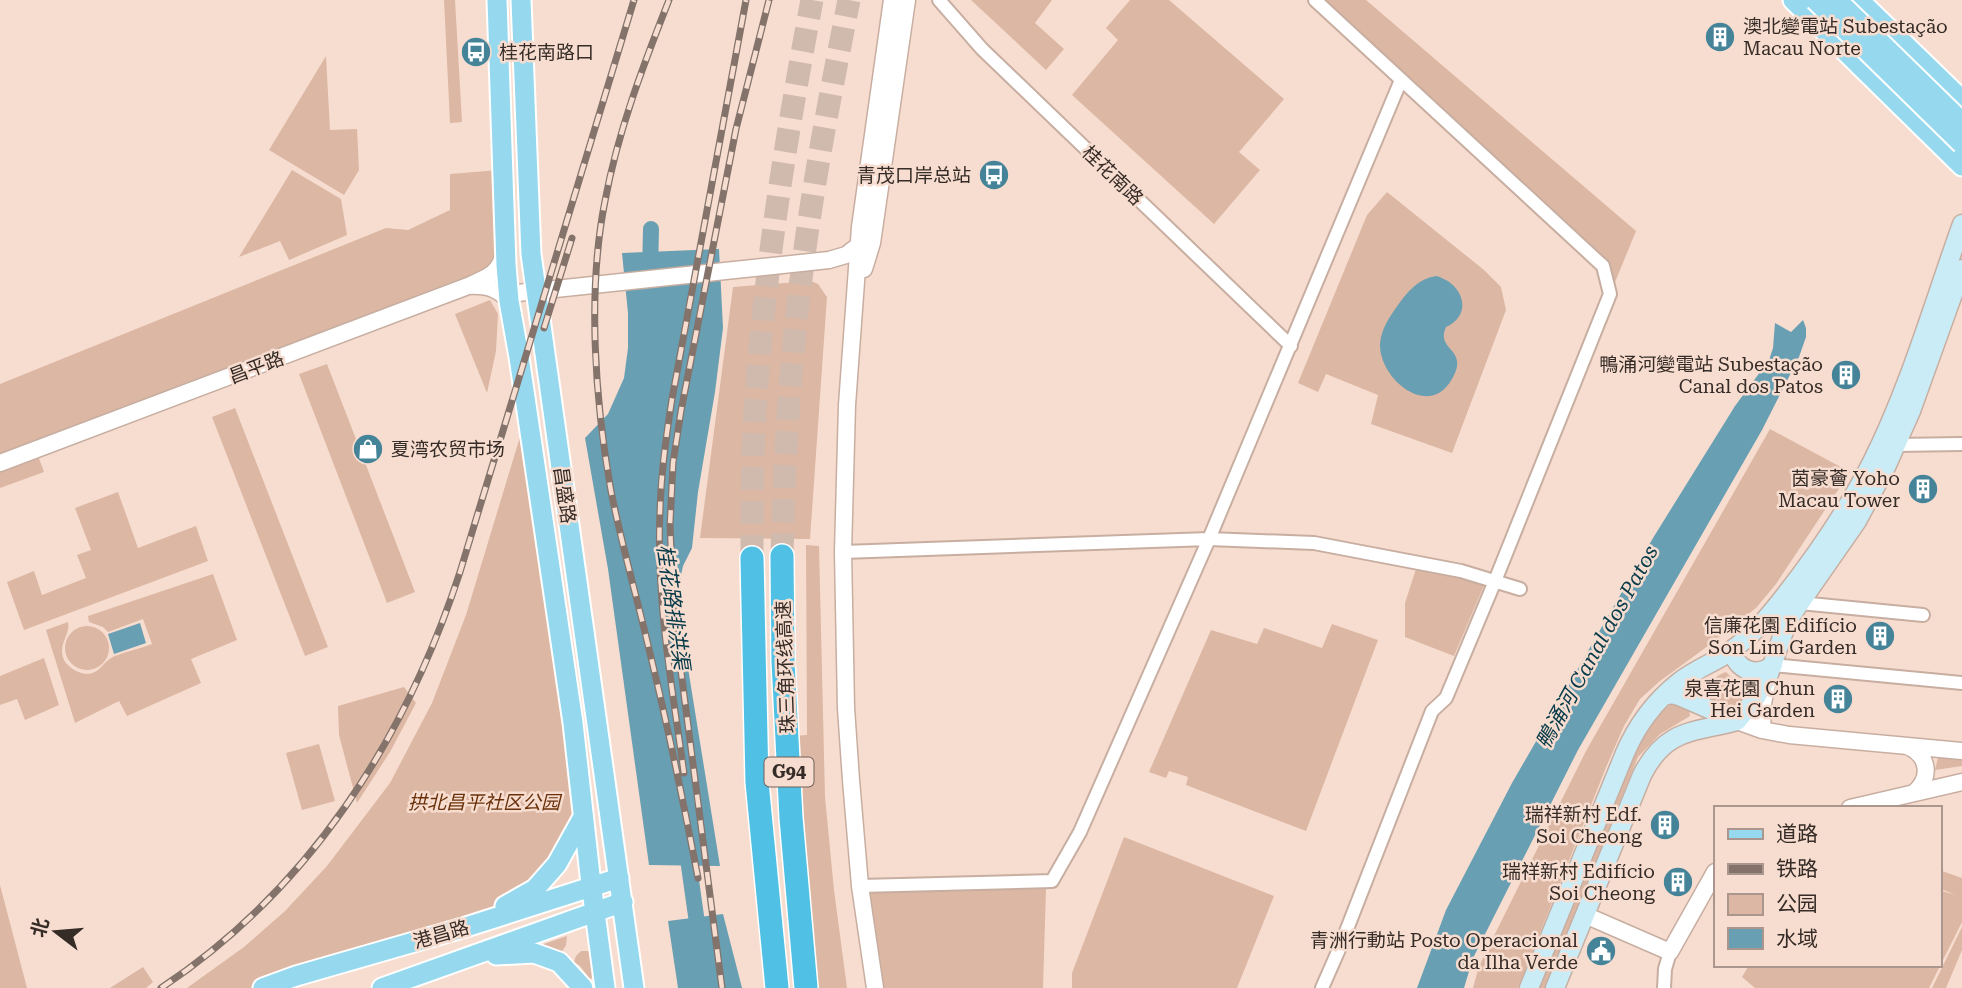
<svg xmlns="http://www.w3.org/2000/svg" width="1962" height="988" font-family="'Roboto Serif','Noto Sans SC',serif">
<rect width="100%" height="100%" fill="#f7ddd0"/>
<path fill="#dcb7a3" d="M444,0H455L462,122L450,123Z
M971,0H1052L1035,23L1064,49L1046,70Z
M1130,0H1169L1284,99L1239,152L1260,170L1214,224L1072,95L1118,40L1106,28Z
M1312,0H1366L1636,231L1613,287L1608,263Z
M326,56L330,130L357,129L359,170L344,195L269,150Z
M292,170L341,199L347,235L289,260L280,241L239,257Z
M499,170L501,267L0,459V384L386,228L408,230L450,210V174Z
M1387,192L1484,270L1501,287L1506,310L1452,453L1371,424L1378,395L1326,374L1318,392L1298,383L1367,215Z
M811,281L818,284L827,297L810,539L700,538L733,287Z
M490,300L498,314L496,351L487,393L455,314Z
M327,364L415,592L387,603L299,374Z
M235,408L328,647L305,656L212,417Z
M526,417L583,817L534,889L466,926L260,988H187L244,947L285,911L327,866L390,783L432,703L466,615Z
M1770,429L1850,472L1776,584L1756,608L1712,643L1660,681L1640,699L1624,726L1607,765L1518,988H1473L1479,966L1586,751Z
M37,453L44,472L0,488V467Z
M118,492L138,548L196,526L208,561L24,630L7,582L34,571L42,595L86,578L77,555L91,550L75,508Z
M806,545L819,546L825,797L834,890L847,988H809L791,736L807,735Z
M1417,566L1485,583L1454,656L1405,637V603Z
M213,574L237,640L191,659L201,683L127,716L119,701L75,723L46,630L68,622C71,635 57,644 64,660C66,664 72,669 76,671C99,681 100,662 115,656C127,651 140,649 152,644L143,619L108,632L103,627L89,622L88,616Z
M1332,624L1378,640L1306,831L1186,785L1188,777L1169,771L1166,778L1149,772L1211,630L1257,644L1264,628L1322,648Z
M65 648a22 22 0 1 1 44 0a22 22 0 1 1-44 0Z
M44,658L59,705L25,720L17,699L0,705V676Z
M1726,672L1733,679L1746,681C1748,690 1748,696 1742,703C1721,724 1692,683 1726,672Z
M404,687L416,703L390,752L357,803L339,735L338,706Z
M1674,702L1689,709L1690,716L1660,734L1638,757L1545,988H1537L1629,759C1642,737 1653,717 1674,702Z
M319,744L335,801L302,810L286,753Z
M1939,753L1962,755V766L1935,770Z
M1124,837L1274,896L1237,988H1072V973Z
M1939,870L1962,878V922L1929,988H1755L1742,977L1749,965H1939V890L1955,895L1939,888Z
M0,885L27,988H0Z
M1046,889L1043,988H881L865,891Z
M1962,927V950L1946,988H1932Z
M567,936L566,945L560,955L538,946Z
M581,951H589L593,977L590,979L580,966L574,962L576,956Z
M143,967L153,982L146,988H110Z"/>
<path fill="#689fb3" d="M719,249L723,328L715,392L698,492L692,548L683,566L679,585L682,631L720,866L649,865L608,569L585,438L608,414L624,378L628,348V313L622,253Z
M1436,276C1463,283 1474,314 1446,327C1435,351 1470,348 1452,379C1429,420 1379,379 1380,344C1381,329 1390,316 1398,305C1408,291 1418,279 1436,276Z
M1803,320L1806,328V337L1799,357L1762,430L1578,750L1473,958L1464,988H1417L1446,910L1512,783L1653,538L1735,406L1769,360L1773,348L1775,323L1791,332Z
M140,623L146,643L114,654L108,634Z
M723,914L742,988H678L668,921Z"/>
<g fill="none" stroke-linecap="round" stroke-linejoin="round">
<path stroke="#689fb3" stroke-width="16" d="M650,273L651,229
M686,845L699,937"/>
<path stroke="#d0baae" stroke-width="23" stroke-dasharray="23 11" stroke-linecap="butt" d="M782,556C784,473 788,388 798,305C809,203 829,101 849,0
M752,558C752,499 752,441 757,383C767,254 788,127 812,0"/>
<g stroke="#c7aea1" stroke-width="16">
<path id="minor" d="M939,0L982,49L1291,346
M1315,0L1603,266L1610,294L1495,581L1446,698L1432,711L1340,947L1322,988
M1896,445L1962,444
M843,552L1209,539L1314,543L1461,571L1520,589
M1800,603L1923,615
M1773,665L1962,683
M860,886L1052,881L1080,832L1209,539L1401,80
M1664,988L1665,969L1670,952"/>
</g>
<g stroke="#c7aea1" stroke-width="19">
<path id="tertiary" d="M864,269L872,243L907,0
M470,285C489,277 500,273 504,252
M0,463L468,286C485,285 497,287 509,301L517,293L527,292L829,260L846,255L859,245
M1737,721L1762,730L1789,735L1962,751
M1762,730L1763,703L1768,680
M1907,746C1929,755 1932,778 1914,793
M1850,808L1962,782
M1585,915L1670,952L1715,872
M875,988L860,886L851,780L846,708L843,552L847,405L860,227L892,0"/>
</g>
<g stroke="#c7aea1" stroke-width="21">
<path id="secondary" d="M1732,650C1736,670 1756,678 1773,665
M1664,696L1672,694L1679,696L1737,721
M1737,721L1755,699L1769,674L1788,620L1857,521L1886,467L1911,411L1962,269
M1529,988L1625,753C1637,725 1655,701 1679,682C1693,671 1710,664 1725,655C1744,642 1761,626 1775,608C1812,562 1845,515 1872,462C1909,389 1934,302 1962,224
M1555,988L1642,775C1666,728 1693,733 1737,721"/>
</g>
<g stroke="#fff" stroke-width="23">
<path id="primary" d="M497,0L506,265L509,301L519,357L573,723L590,875L605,988
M521,0L531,254L634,988
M1793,0L1962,166
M1859,0L1962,100
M505,906L535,889L557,864L583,817
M496,955L534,953L559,962L583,988
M263,988L296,976L466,927L619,878
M382,988L623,902"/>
</g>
<g stroke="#fff" stroke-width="26">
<path id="motorway" d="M782,556L783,661L791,818L806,988
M752,558L757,782L777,988"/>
</g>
<use href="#minor" stroke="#fff" stroke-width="12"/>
<use href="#tertiary" stroke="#fff" stroke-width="16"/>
<use href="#secondary" stroke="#caecf7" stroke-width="18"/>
<use href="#primary" stroke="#96d9ef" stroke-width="19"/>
<use href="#motorway" stroke="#50c0e4" stroke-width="23"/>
<g stroke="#83736b" stroke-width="7">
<path id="rail" d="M669,0C643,66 618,131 605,201C587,291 595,401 611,491C621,542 636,594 648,645C667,722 683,800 698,878
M544,328L572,238
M684,773C672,687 656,599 660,511C661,473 666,437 672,399L746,0
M161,988C310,889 405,740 460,572L634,0
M722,988L674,617L670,525L673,463L681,411L736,129L769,0"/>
</g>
<use href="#rail" stroke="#f7ddd0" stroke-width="4.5" stroke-dasharray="13" stroke-linecap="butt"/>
<g stroke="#fff" stroke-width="23" stroke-linecap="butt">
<path id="primary-bridge" d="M1815,0L1962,144
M1837,0L1962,122"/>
</g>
<use href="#primary-bridge" stroke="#96d9ef" stroke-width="19"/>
</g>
<defs>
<g id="building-disc" transform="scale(1.575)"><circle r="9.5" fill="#448398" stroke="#f7ddd0"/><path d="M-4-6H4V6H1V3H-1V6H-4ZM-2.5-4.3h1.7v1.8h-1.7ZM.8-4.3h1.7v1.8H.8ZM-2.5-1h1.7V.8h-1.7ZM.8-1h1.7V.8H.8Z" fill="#fff"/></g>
<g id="bus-disc" transform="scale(1.575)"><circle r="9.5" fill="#448398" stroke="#f7ddd0"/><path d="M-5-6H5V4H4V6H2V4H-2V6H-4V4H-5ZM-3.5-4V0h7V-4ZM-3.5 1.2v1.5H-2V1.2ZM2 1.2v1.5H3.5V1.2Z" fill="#fff"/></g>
<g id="shop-disc" transform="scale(1.575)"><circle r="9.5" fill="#448398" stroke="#f7ddd0"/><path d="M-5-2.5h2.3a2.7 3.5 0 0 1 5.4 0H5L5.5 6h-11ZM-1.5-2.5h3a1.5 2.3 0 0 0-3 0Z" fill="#fff"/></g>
<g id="civic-disc" transform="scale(1.575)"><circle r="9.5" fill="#448398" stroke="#f7ddd0"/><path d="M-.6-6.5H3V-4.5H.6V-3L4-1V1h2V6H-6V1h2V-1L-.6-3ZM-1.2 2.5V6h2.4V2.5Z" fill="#fff"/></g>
</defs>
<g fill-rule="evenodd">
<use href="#building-disc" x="1720" y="37"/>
<use href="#bus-disc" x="476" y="52"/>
<use href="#bus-disc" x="994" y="175"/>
<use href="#building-disc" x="1846" y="375"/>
<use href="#shop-disc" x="368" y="449"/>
<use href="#building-disc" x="1923" y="489"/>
<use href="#building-disc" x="1880" y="636"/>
<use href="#building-disc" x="1838" y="699"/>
<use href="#building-disc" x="1665" y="825"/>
<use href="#building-disc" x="1678" y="882"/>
<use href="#civic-disc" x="1601" y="951"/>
</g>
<g text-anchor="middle" stroke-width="5" stroke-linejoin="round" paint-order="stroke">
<rect fill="#f7ddd0" stroke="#70615a" stroke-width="2" x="764.5" y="757.5" width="49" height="29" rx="5"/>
<g font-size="18" font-weight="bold" fill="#362c27">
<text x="789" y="778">G94</text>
</g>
<g font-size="19" fill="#362c27" stroke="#f7ddd0" text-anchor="end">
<text x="1743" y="33" text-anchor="start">澳北變電站 Subestação<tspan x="1743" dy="22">Macau Norte</tspan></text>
<text x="499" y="59" text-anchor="start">桂花南路口</text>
<text x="971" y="182">青茂口岸总站</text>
<text x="1823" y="371">鴨涌河變電站 Subestação<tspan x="1823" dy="22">Canal dos Patos</tspan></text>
<text x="391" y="456" text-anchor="start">夏湾农贸市场</text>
<text x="1900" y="485">茵豪薈 Yoho<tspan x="1900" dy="22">Macau Tower</tspan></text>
<text x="1857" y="632">信廉花園 Edifício<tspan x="1857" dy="22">Son Lim Garden</tspan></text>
<text x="1815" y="695">泉喜花園 Chun<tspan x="1815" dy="22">Hei Garden</tspan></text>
<text x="1642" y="821">瑞祥新村 Edf.<tspan x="1642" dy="22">Soi Cheong</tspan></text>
<text x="1655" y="878">瑞祥新村 Edifício<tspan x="1655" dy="22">Soi Cheong</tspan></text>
<text x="1578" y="947">青洲行動站 Posto Operacional<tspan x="1578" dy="22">da Ilha Verde</tspan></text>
</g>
<g font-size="19" fill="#362c27" stroke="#f7ddd0">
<text transform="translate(1113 175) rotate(44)" y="7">桂花南路</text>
<text transform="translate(256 367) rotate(-21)" y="7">昌平路</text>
<text transform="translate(565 495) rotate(82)" y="7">昌盛路</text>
<text transform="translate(785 667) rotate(-92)" y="7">珠三角环线高速</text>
<text transform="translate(441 934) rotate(-16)" y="7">港昌路</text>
</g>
<g font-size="19" font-style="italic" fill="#693009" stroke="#f7ddd0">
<text x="484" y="809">拱北昌平社区公园</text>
</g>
<g font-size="21" font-style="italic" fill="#073b4a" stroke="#f7ddd0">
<text transform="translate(673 607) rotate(82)" y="7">桂花路排洪渠</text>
<text transform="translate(1597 647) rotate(-61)" y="7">鴨涌河 Canal dos Patos</text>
</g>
</g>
<rect x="1714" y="806" width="228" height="161" fill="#f7ddd0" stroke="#aa968c" stroke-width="2"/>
<rect x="1728" y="829" width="35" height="10" fill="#96d9ef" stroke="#aa968c" stroke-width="2"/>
<text x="1776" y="841" font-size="21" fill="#362c27">道路</text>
<rect x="1728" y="864" width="35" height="10" fill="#83736b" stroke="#aa968c" stroke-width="2"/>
<text x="1776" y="876" font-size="21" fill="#362c27">铁路</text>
<rect x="1728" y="894" width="35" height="21" fill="#dcb7a3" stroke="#aa968c" stroke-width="2"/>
<text x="1776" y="911" font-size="21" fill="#362c27">公园</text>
<rect x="1728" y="928" width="35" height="21" fill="#689fb3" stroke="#aa968c" stroke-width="2"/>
<text x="1776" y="946" font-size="21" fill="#362c27">水域</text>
<g transform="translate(56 932) rotate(286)" stroke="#f7ddd0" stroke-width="5" paint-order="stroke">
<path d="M0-5L12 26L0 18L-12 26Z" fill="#362c27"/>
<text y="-10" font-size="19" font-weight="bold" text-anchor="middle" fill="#362c27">北</text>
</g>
</svg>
